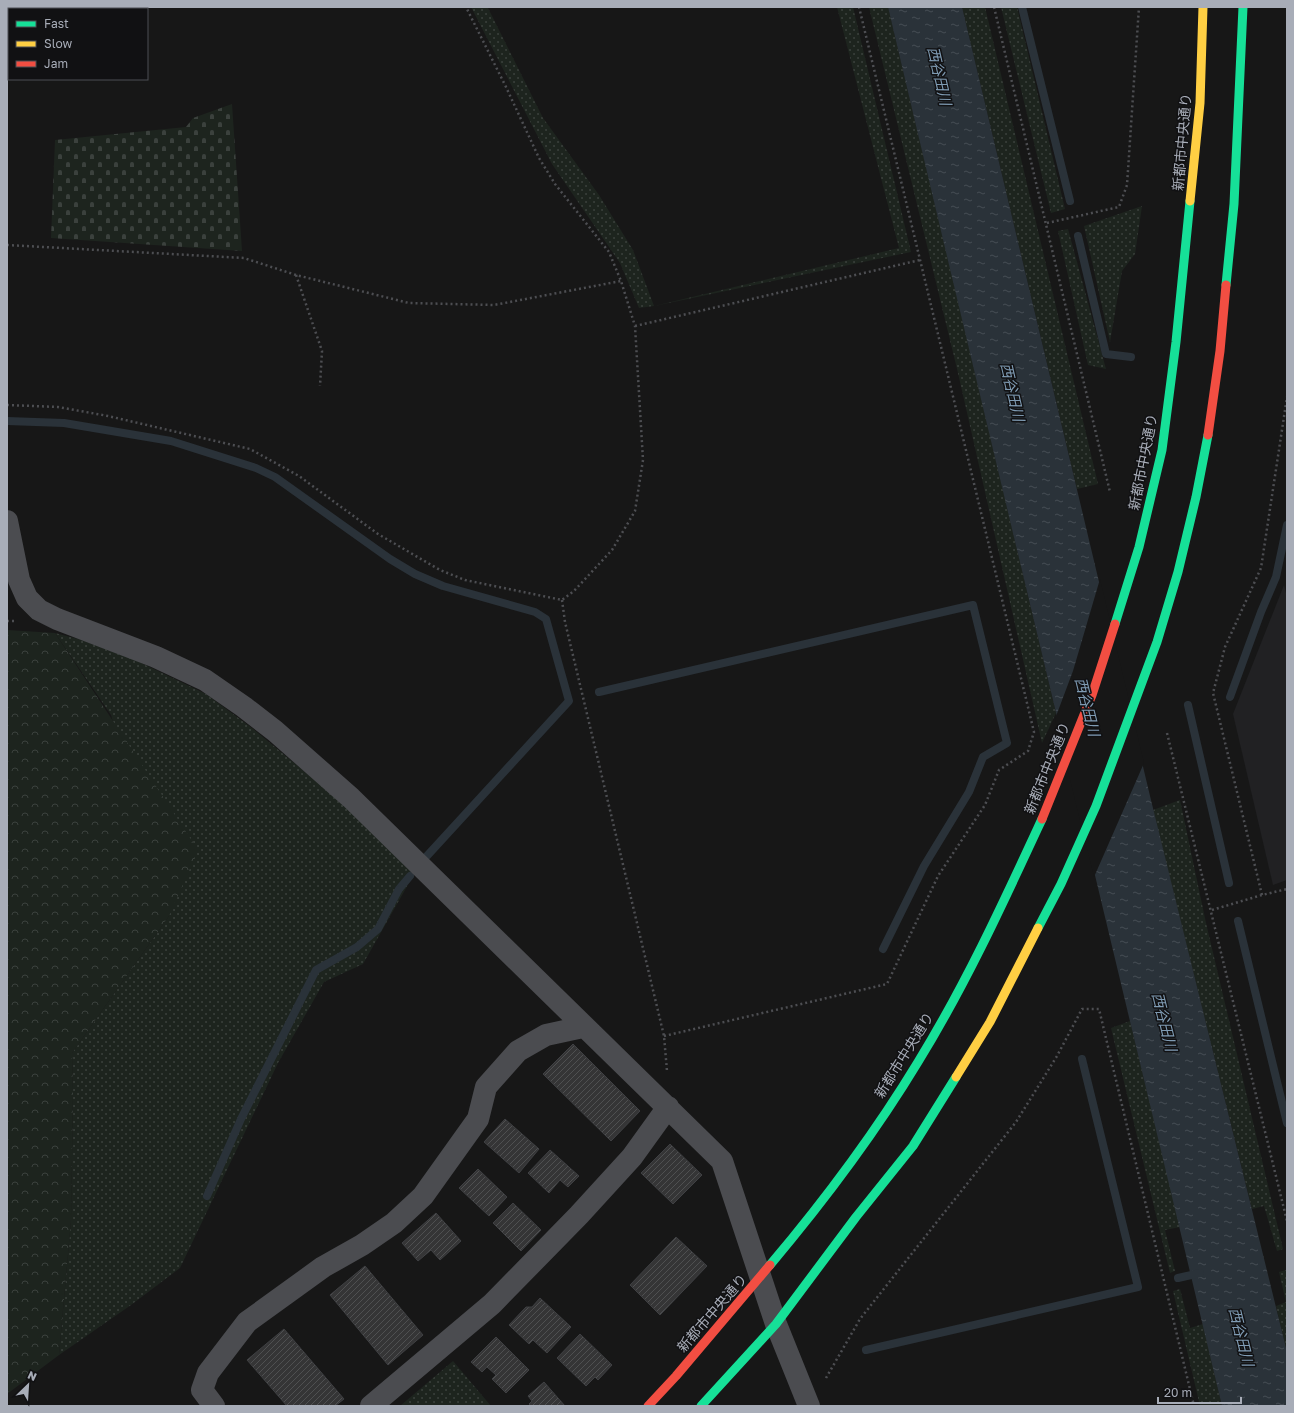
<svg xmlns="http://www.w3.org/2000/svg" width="1294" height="1413" font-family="'Golos Text','Noto Sans JP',sans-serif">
<defs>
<pattern id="grass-dots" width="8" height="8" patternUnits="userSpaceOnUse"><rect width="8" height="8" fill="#1d241e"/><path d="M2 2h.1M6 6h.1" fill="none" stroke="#3b413d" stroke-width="1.8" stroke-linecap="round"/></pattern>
<pattern id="forest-crowns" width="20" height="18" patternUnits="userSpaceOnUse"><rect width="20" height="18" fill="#1d241e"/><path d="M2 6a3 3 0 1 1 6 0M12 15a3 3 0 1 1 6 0" fill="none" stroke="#3b413d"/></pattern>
<pattern id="cemetery-stones" width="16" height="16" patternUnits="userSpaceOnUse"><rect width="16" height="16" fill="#1d241e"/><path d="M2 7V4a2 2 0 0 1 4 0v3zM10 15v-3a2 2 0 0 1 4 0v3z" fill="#3b413d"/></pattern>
<pattern id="water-ripples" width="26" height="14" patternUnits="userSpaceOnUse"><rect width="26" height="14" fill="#2a3239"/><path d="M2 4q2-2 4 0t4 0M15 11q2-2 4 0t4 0" fill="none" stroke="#464d54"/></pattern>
<pattern id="building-hatch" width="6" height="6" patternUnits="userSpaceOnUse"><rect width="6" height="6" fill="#353536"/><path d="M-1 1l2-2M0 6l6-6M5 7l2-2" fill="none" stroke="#4f5051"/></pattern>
</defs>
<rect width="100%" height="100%" fill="#171717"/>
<path fill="#212123" d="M1284,585L1287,597V880L1273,885L1233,714Z"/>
<path fill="url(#grass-dots)" d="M471,7H490L488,8L543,118L599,195L633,250L654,306L899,248L837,7H853L911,252L654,306L639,308L620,263L552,164Z
M869,7H888L1056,713L1042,743L958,373Z
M962,7H985L1098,484L1077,489Z
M1001,7H1017L1065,209L1051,213Z
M1142,206L1135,254L1122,271L1110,342L1084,226Z
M1068,229L1106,369L1088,365L1058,231Z
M55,633L82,640L135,660L206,694L252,728L339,800L414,874L363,964L324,982L278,1063L180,1268L131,1305L59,1355L71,1220L73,1092L72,1053L169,916L111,715Z
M1180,800L1206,923L1283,1249L1277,1251L1264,1206L1252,1209L1153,810Z
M1130,1021L1180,1227L1165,1230L1175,1271L1170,1273L1111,1028Z
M1286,1270L1287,1274V1353L1276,1306L1286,1302L1279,1272Z
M1180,1289L1190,1328L1203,1324L1222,1406H1200L1173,1291Z
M453,1361L491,1406H400Z"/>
<path fill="url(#forest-crowns)" d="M7,630L55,633L198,850L169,916L72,1053L73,1092L71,1220L59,1355L7,1394Z"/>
<path fill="url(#cemetery-stones)" d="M232,104L242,251L51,238L55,140L186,127L193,118Z"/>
<path fill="url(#water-ripples)" d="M888,7H962L1150,796L1287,1352V1406H1222C1111,940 998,474 888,7Z"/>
<path fill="#171717" d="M1100,579L1144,763L1094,877L1055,719L1073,671Z"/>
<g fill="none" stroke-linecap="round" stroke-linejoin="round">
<path stroke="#2a3239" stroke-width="8" d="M1022,7L1070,201
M1078,236L1106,354L1131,357
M7,421L64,423L171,441L256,468L275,477L390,559L415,574L443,586L535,612L546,619L569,701L426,857
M599,692L973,605L1007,743L983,757L969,792L924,866L883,949
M1230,697L1261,612L1276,577L1287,525
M1188,705L1229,883
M1238,921L1287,1123
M207,1196L241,1119L316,970L357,947L378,929L399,889L410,876
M1178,1278L1200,1273
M866,1350L1138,1287L1082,1059"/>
</g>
<path fill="url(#building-hatch)" stroke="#3f4043" d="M573,1044L640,1111L611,1141L543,1074Z
M505,1119L539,1149L519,1173L484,1142Z
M670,1144L702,1175L673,1204L641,1173Z
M550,1150L579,1176L568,1187L560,1180L549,1193L528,1173Z
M478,1169L507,1197L489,1216L459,1188Z
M513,1203L541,1230L521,1251L493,1223Z
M436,1213L461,1241L440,1260L431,1250L418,1261L402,1243Z
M676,1237L707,1266L660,1315L630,1285Z
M365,1266L423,1335L388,1365L330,1295Z
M540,1298L571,1327L547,1353L533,1340L529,1344L509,1325L526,1307H532Z
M284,1329L344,1399L335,1406H287L247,1360Z
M580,1334L612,1365L598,1380L595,1377L586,1386L557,1358Z
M496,1337L529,1370L506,1393L492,1379L496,1375L487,1367L482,1372L471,1362Z
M544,1382L565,1406H531L529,1404L532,1401L528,1396Z"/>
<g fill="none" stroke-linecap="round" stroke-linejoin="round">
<path stroke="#4d4e52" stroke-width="2.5" stroke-dasharray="2 3" stroke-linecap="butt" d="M994,7L1110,492
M1047,223L1119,207L1127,185L1139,7
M7,245L244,258L296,275L409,303L494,305L621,281
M296,275L322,351L320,386
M635,326L920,260
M7,405L58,407L108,416L250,449L299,476L378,534L440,570L465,580L562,600L574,591L612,550L635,511L643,460L635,326L621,281L609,252L555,184L539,158L506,87L466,7
M562,600L565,622L664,1036L667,1071
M7,621H14
M1167,733L1287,1221
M1262,895L1213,693L1225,647L1261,568L1287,397
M1212,910L1262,895L1287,889
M664,1036L887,984L938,876L985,805L999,770L1028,751L1034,732L859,7
M826,1378L860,1319L1016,1122L1057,1056L1082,1009H1099L1194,1406"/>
<path stroke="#4b4c50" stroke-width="22" d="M7,521L19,580L27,598L39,610L57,619L156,657L205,680L244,707L275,731L351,798L722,1161L776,1324L809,1406
M214,1406L202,1390L208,1373L247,1322L323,1267L362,1245L394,1223L423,1196L478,1119L486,1087L518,1051L546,1035L583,1027
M371,1406L492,1304L579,1215L632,1157L668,1107"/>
<path stroke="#16e098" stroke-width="9" d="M1226,285L1234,204L1243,7
M1115,624L1139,547L1162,450L1176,342L1190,201
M1038,928L1061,884L1096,806L1157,642L1178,572L1196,497L1208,435
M770,1265C824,1201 875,1133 918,1062C966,984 1004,901 1042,819
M701,1406L776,1324L856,1217L913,1146L956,1077"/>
<path stroke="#ffcf43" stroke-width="9" d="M1190,201L1200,103L1203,7
M956,1077L990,1022L1038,928"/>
<path stroke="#f24e42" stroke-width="9" d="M1208,435L1220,351L1226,285
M1042,819L1092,695L1115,624
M648,1406L676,1376L770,1265"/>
</g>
<g text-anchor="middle" stroke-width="3" stroke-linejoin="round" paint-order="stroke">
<g font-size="14" fill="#a8adb8" stroke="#111113">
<text transform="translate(1182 142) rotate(-85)" y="5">新都市中央通り</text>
<text transform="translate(1143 462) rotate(-79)" y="5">新都市中央通り</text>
<text transform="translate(1047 768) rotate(-68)" y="5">新都市中央通り</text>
<text transform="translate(904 1055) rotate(-58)" y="5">新都市中央通り</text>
<text transform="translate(712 1313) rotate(-49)" y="5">新都市中央通り</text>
</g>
<g font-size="15" font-style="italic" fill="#7f9bb3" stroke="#111113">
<text transform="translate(939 76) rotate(77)" y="5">西谷田川</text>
<text transform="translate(1012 392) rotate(77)" y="5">西谷田川</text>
<text transform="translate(1087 707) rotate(76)" y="5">西谷田川</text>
<text transform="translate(1164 1022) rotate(76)" y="5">西谷田川</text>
<text transform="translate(1241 1337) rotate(76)" y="5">西谷田川</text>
</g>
</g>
<rect width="1294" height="1413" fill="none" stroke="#a8adb8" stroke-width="16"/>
<rect x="8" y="8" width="140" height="72" fill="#111113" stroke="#4d4f55"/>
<rect x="16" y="21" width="20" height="6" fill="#16e098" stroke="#4d4f55"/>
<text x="44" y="28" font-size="12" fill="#a8adb8">Fast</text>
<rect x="16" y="41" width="20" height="6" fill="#ffcf43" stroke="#4d4f55"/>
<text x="44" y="48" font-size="12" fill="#a8adb8">Slow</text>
<rect x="16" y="61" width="20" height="6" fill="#f24e42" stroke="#4d4f55"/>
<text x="44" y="68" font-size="12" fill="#a8adb8">Jam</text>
<g transform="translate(28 1385) rotate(25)" stroke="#111113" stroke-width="3" paint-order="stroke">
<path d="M0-3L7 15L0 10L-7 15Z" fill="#a8adb8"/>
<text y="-6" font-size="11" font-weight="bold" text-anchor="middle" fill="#a8adb8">N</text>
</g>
<path d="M1158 1397v6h83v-6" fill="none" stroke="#a8adb8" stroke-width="2"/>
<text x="1164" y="1397" font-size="12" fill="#a8adb8" stroke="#111113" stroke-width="3" paint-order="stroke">20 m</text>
</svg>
